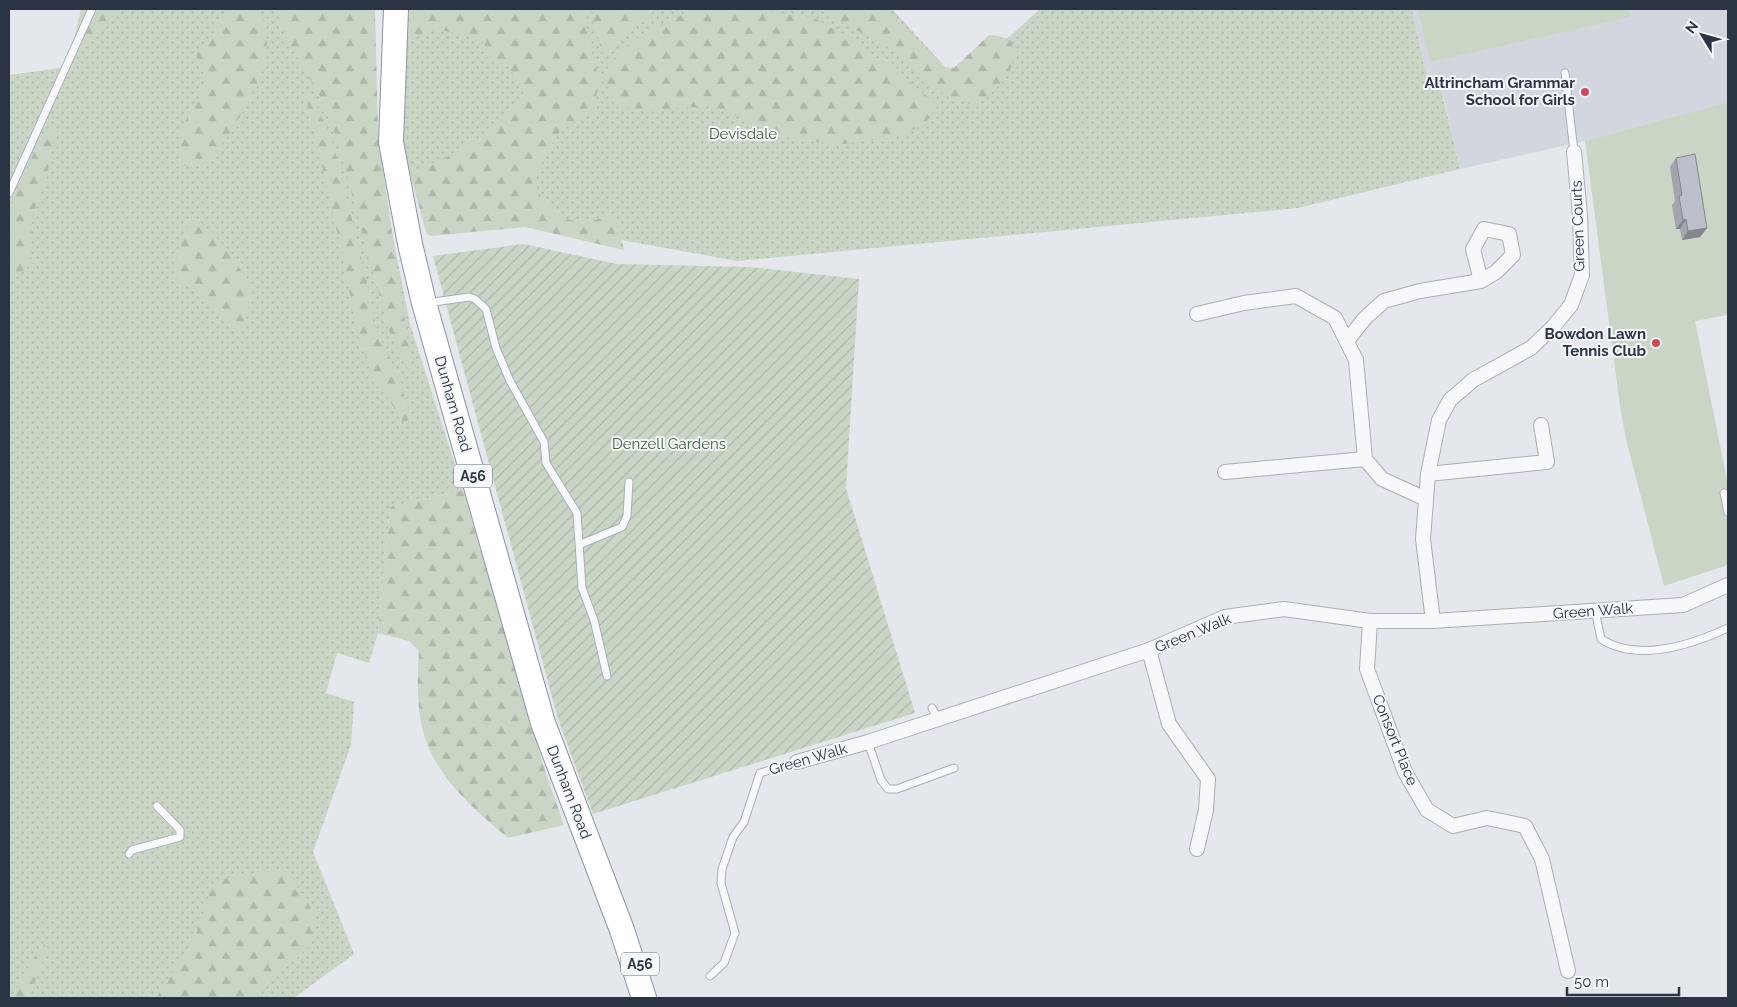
<svg xmlns="http://www.w3.org/2000/svg" width="1737" height="1007" font-family="Raleway,sans-serif">
<defs>
<pattern id="grass-dots" width="8" height="8" patternUnits="userSpaceOnUse" patternTransform="scale(1.25)"><rect width="8" height="8" fill="#c9d6c5"/><path d="M2 2h.1M6 6h.1" fill="none" stroke="#adb8ab" stroke-width="1.8" stroke-linecap="round"/></pattern>
<pattern id="forest-firs" width="22" height="20" patternUnits="userSpaceOnUse" patternTransform="scale(1.25)"><rect width="22" height="20" fill="#c9d6c5"/><path d="M5 1l3.5 6h-7zM16 11l3.5 6h-7z" fill="#adb8ab"/></pattern>
<pattern id="garden-furrows" width="10" height="10" patternUnits="userSpaceOnUse" patternTransform="scale(1.25)"><rect width="10" height="10" fill="#c9d6c5"/><path d="M-1 1l2-2M0 10L10 0M9 11l2-2" fill="none" stroke="#adb8ab"/></pattern>
</defs>
<rect width="100%" height="100%" fill="#e4e7ec"/>
<path fill="#d2d6de" d="M1412,9H1728V102L1585,141L1460,169L1440,81L1428,82Z"/>
<path fill="url(#grass-dots)" d="M99,9H370L373,136L410,324L463,490L390,507L378,633L369,663L337,653L326,693L354,702L351,745L313,852L354,954L294,998H9V75L68,67Z
M405,9H892L959,82L1040,9H1412L1428,82L1439,80L1460,169L1298,208L737,261L621,240L525,219L426,232L400,135Z"/>
<path fill="url(#forest-firs)" d="M81,9H120L68,67Z
M226,9H260C262,15 266,24 267,31C270,78 235,126 209,162L182,166L180,130L197,102L205,78L196,53L213,34Z
M276,9H375L378,135L413,378L390,334L336,136L319,95L289,43Z
M405,9H585L587,34L600,83L595,100L598,110L563,128L557,135L534,177C541,216 577,232 612,214L616,216L624,250L525,227L431,236L427,234L410,173L448,156L483,136L499,117L525,98L518,80L505,63L489,62L484,43L470,37L437,29L404,39Z
M592,9H655L648,18L629,32L604,58L593,21Z
M700,9H752L814,18L855,41L923,93L934,103L932,115L923,125L908,132L888,138L836,145L784,137L714,106L636,111L619,105C615,98 609,91 607,84C597,51 675,15 700,9Z
M818,9H886L940,67L954,68L989,35L999,36L1010,40C1013,46 1016,52 1014,59C1010,78 990,97 973,105L945,95L887,47Z
M311,92L333,144L360,251L377,331L397,373L411,418L404,423L373,376L357,334L345,267L306,97Z
M55,127L46,181L33,213L29,255L34,262L9,281V210L42,135Z
M190,220L212,231L254,288L240,336L201,296L177,280V255Z
M463,490L545,771L564,825L508,838C477,812 444,784 428,746C416,717 417,682 419,651L409,641L378,633L390,507Z
M264,871L287,872L315,914L311,945L253,998H156L195,937L214,881Z
M43,943L48,948L29,998H13L19,983Z"/>
<path fill="url(#garden-furrows)" d="M524,244L617,264L750,267L859,279L846,488L915,713L593,814L558,719L433,256Z"/>
<path fill="#c9d6c5" d="M1418,9H1628L1630,17L1430,62Z
M1728,102V315L1695,321L1728,485V565L1664,586L1626,439L1620,406L1585,141Z"/>
<g fill="none" stroke-linecap="round" stroke-linejoin="round">
<g stroke="#a9aeb7" stroke-width="9">
<path id="service" d="M1565,73L1574,152
M9,193L92,9
M427,303L469,297L475,299L486,309L496,348L510,381L544,442L546,463L577,513L582,588L594,620L607,676
M1724,493L1728,512
M581,544L622,527L627,516L629,482
M1595,610L1601,639C1638,663 1691,645 1728,628
M932,708L938,719
M868,742L881,780L888,789H897L954,768
M129,854L132,850L180,837V830L157,806
M710,976L724,963L735,933L721,883L722,869L733,837L744,822L760,773L797,762"/>
</g>
<g stroke="#a9aeb7" stroke-width="16">
<path id="minor" d="M1197,314L1244,303L1296,296L1335,318L1356,360L1365,459L1382,479L1426,499
M1347,341L1365,318L1384,301L1420,291L1481,281L1496,272L1513,255L1509,234L1484,229L1473,249L1481,281
M1225,472L1365,459
M1428,474L1547,462L1541,425
M1370,621L1367,669L1405,772L1427,810L1453,826L1487,818L1525,826L1542,859L1568,971
M1433,621L1423,539L1428,474L1439,420L1450,400L1473,380L1531,348L1553,327L1571,305L1582,275L1580,215L1574,152
M1149,650L1169,724L1208,779L1206,810L1197,849
M797,762L868,742L1149,650L1225,617L1284,609L1370,621H1433L1683,605L1728,585"/>
</g>
<g stroke="#8b94a3" stroke-width="26">
<path id="trunk" d="M396,9L391,142L410,244L424,303L543,723L622,930L644,998"/>
</g>
<use href="#service" stroke="#f7f8fa" stroke-width="7"/>
<use href="#minor" stroke="#f7f8fa" stroke-width="14"/>
<use href="#trunk" stroke="#fff" stroke-width="24"/>
</g>
<path fill="#a1a5ae" d="M1676,158L1707,228L1700,237L1682,240L1680,229H1676L1672,205L1675,201L1670,167Z"/>
<path fill="#83868d" d="M1686,219L1680,229H1676L1683,220Z
M1707,228L1700,237L1682,240L1688,231Z"/>
<path fill="#bbc0ca" stroke="#83868d" d="M1695,154L1707,228L1688,231L1686,219L1683,220L1679,196L1682,195L1676,158Z"/>
<g fill="#d1495b" stroke="#f4f6f9" stroke-width="2">
<circle cx="1585" cy="92" r="5"/>
<circle cx="1656" cy="343" r="5"/>
</g>
<g text-anchor="middle" stroke-width="4" stroke-linejoin="round" paint-order="stroke">
<g fill="#f4f6f9" stroke="#676e7b" stroke-width="1">
<rect x="454" y="464.5" width="38" height="23" rx="4"/>
<rect x="621" y="952.5" width="38" height="23" rx="4"/>
</g>
<g font-size="14" font-weight="bold" fill="#2b3445">
<text x="473" y="481">A56</text>
<text x="640" y="969">A56</text>
</g>
<g font-size="15" font-weight="bold" fill="#2b3445" stroke="#f4f6f9" text-anchor="end">
<text x="1575" y="88">Altrincham Grammar<tspan x="1575" dy="17">School for Girls</tspan></text>
<text x="1646" y="339">Bowdon Lawn<tspan x="1646" dy="17">Tennis Club</tspan></text>
</g>
<g font-size="15" fill="#3f6138" stroke="#f4f6f9">
<text x="743" y="139">Devisdale</text>
<text x="669" y="449">Denzell Gardens</text>
</g>
<g font-size="15" fill="#2b3445" stroke="#f4f6f9">
<text transform="translate(1578 226) rotate(-92)" y="5">Green Courts</text>
<text transform="translate(453 404) rotate(74)" y="5">Dunham Road</text>
<text transform="translate(1593 611) rotate(-4)" y="5">Green Walk</text>
<text transform="translate(1193 633) rotate(-22)" y="5">Green Walk</text>
<text transform="translate(1395 740) rotate(68)" y="5">Consort Place</text>
<text transform="translate(808 759) rotate(-16)" y="5">Green Walk</text>
<text transform="translate(569 792) rotate(69)" y="5">Dunham Road</text>
</g>
</g>
<rect width="1737" height="1007" fill="none" stroke="#2b3445" stroke-width="20"/>
<g transform="translate(1702 35) rotate(307)" stroke="#f4f6f9" stroke-width="4" paint-order="stroke">
<path d="M0-4L9 19L0 12L-9 19Z" fill="#2b3445"/>
<text y="-8" font-size="14" font-weight="bold" text-anchor="middle" fill="#2b3445">N</text>
</g>
<path d="M1567 987v8h112v-8" fill="none" stroke="#2b3445" stroke-width="2.5"/>
<text x="1574" y="987" font-size="15" fill="#2b3445" stroke="#f4f6f9" stroke-width="4" paint-order="stroke">50 m</text>
</svg>
